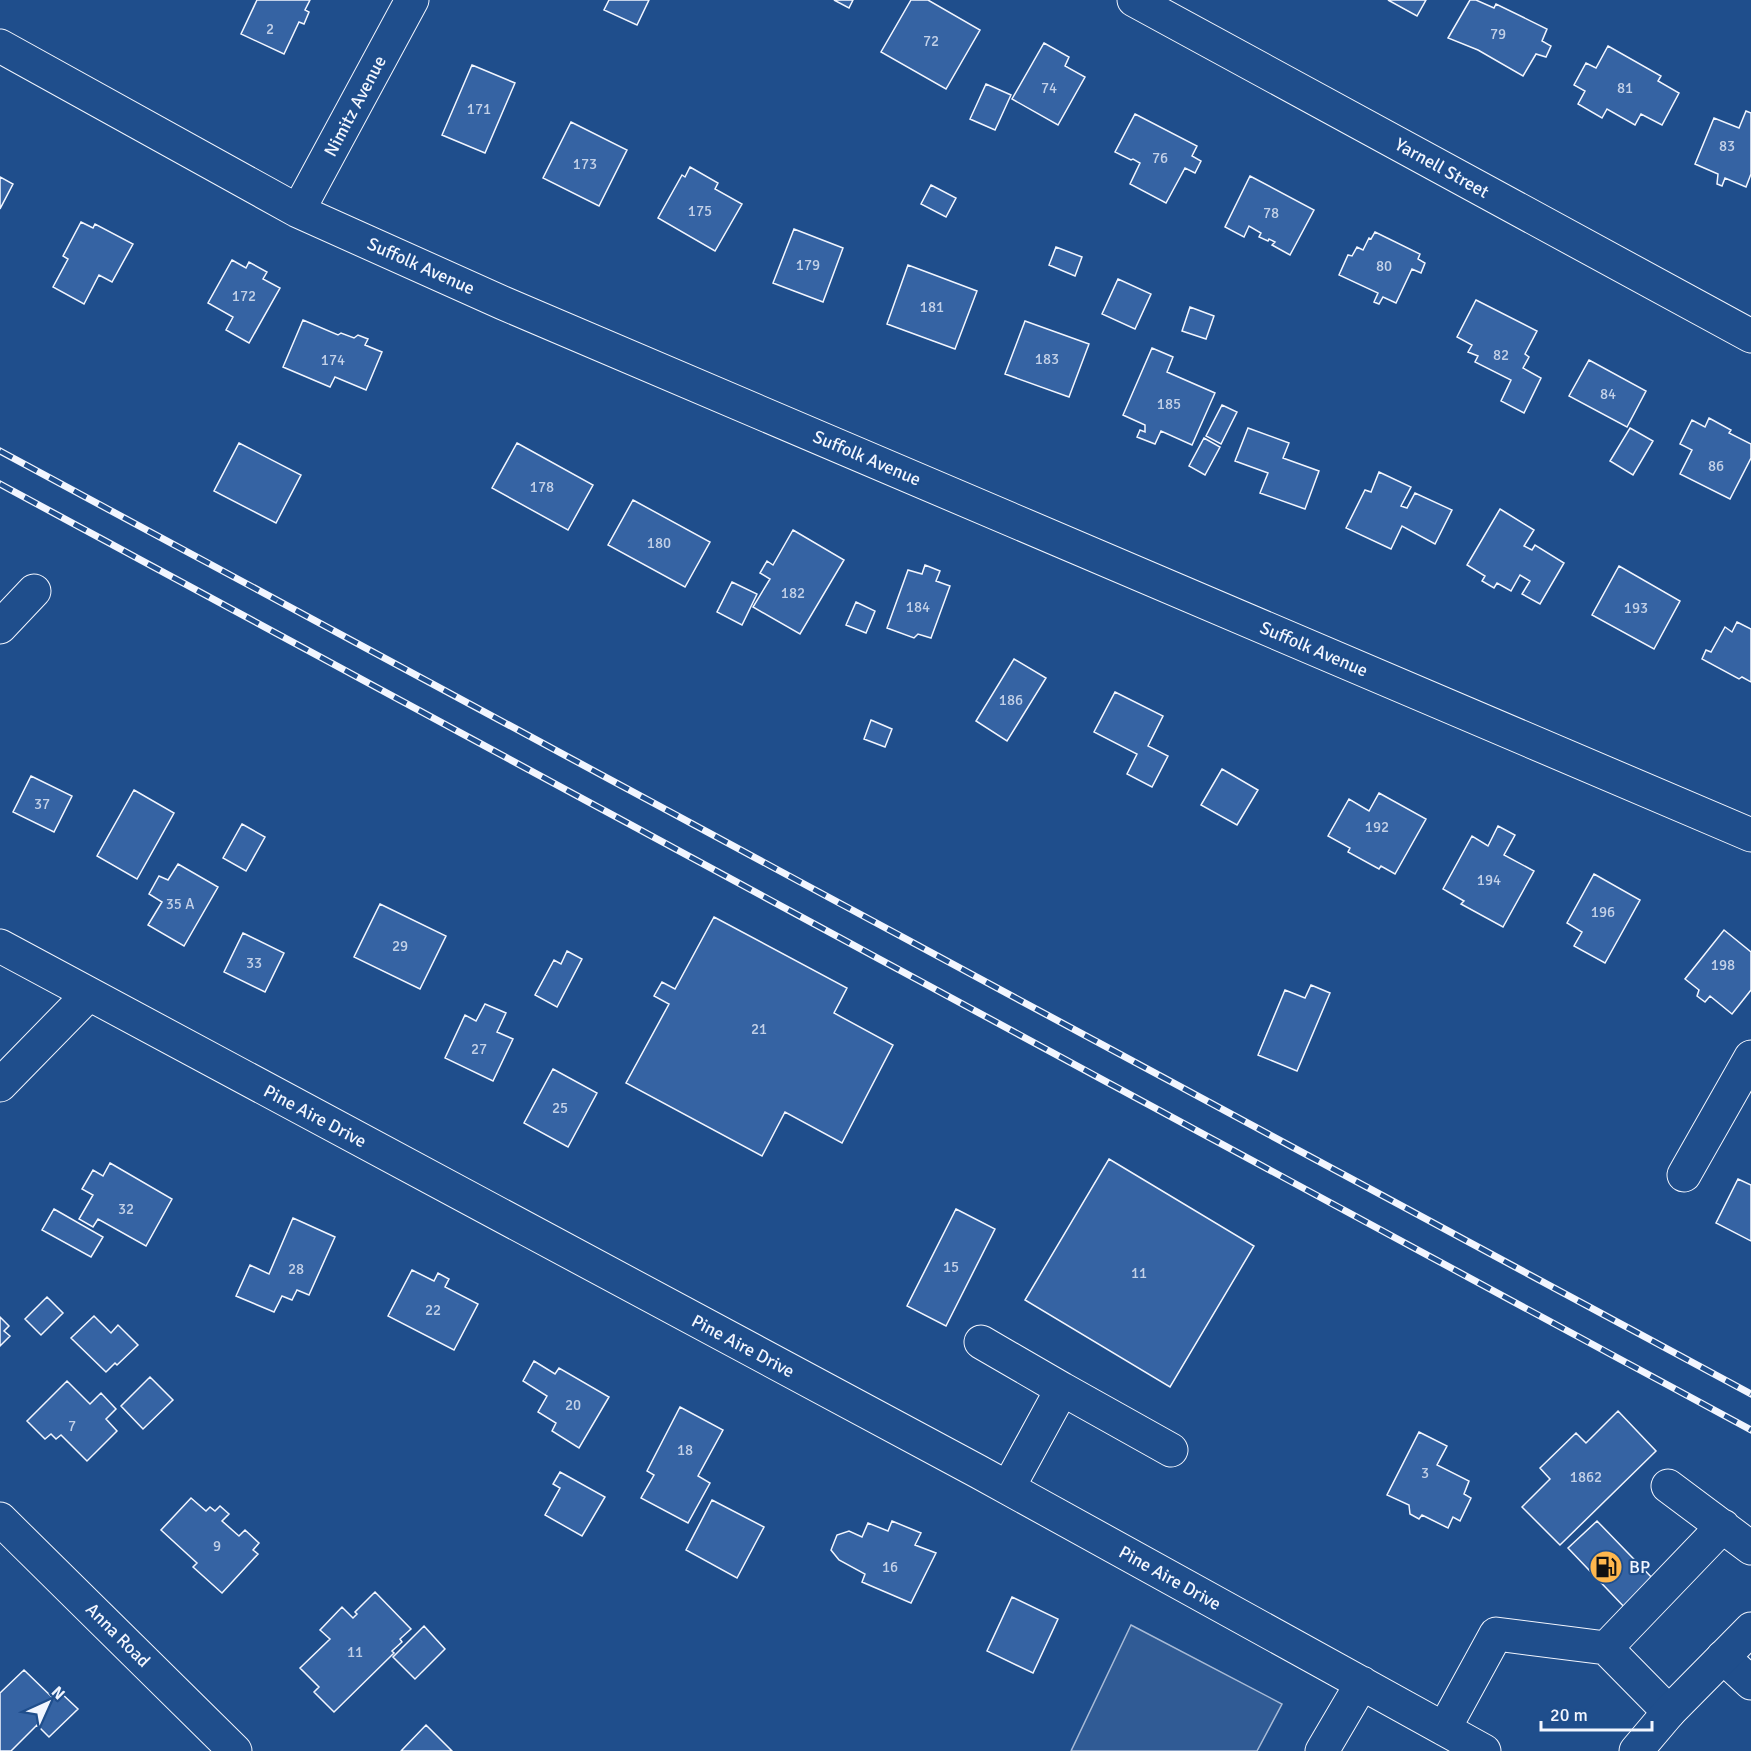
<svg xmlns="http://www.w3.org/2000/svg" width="1751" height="1751" font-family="Signika,sans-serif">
<rect width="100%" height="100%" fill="#1f4e8c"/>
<path fill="#305b95" stroke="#a8bbd7" stroke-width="1.5" d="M1131,1625L1282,1704L1257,1751H1071Z"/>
<path fill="#3563a3" stroke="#f2f6ff" stroke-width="1.5" d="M257,0H310L305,10L309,12L304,24L299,22L284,54L241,34Z
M609,0H649L637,25L604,10Z
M834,0H853L849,8Z
M911,0H928L980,30L946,89L881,52Z
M1388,0H1426L1417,16Z
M1470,0H1476L1494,8L1496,4L1547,29L1542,41L1551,46L1546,57L1536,54L1523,76L1478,50L1448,38Z
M1044,43L1069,57L1065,66L1085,77L1058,125L1012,99Z
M1608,46L1661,76L1658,81L1679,93L1662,125L1641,114L1635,125L1607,109L1602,118L1578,104L1585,91L1574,85L1586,63L1596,68Z
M472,65L515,83L485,153L442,135Z
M986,84L1011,95L995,130L970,119Z
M1746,111L1751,113V174L1746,187L1725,178L1722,186L1717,184L1718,174L1695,164L1714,118L1739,128Z
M1135,114L1197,146L1192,156L1201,161L1195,173L1185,168L1166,203L1130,184L1140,163L1133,159L1131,160L1115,152Z
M571,122L627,150L599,206L543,178Z
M690,167L718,183L715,189L742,204L715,251L658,218L682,175L685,177Z
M1250,176L1314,210L1290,255L1272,245L1275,242L1269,239L1268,241L1259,237L1261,233L1249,226L1244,237L1225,227Z
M0,177L13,184L0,209Z
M931,185L956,198L946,217L921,204Z
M81,222L93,228L95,224L133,244L112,282L99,275L84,304L53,287L68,259L63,256Z
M794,229L843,248L823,302L773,283Z
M1375,232L1420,254L1418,259L1425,263L1421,273L1412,269L1396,303L1383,297L1379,304L1374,302L1378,293L1339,275L1348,255L1352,256L1357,247L1363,250L1369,238L1371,239Z
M1056,247L1082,257L1075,276L1049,265Z
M232,260L246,268L249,262L267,272L263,279L280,288L249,343L226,330L233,317L208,303Z
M908,265L977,291L955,349L887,324Z
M1118,279L1151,294L1135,329L1102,314Z
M1476,300L1537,331L1525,354L1529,357L1523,368L1541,378L1524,413L1501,401L1511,380L1475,362L1478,356L1468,352L1472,345L1457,337Z
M1190,307L1214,316L1206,339L1182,331Z
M303,320L338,335L341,333L354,338L358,335L368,339L365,345L382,352L366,390L335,377L330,387L283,367Z
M1025,321L1089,344L1069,397L1005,374Z
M1152,348L1173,357L1167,372L1215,393L1192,445L1161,431L1155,444L1137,437L1140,430L1145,432V425L1123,415Z
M1589,360L1646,391L1627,427L1569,396Z
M1222,405L1237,412L1221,444L1206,436Z
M1709,418L1731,430L1729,433L1751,444V458L1730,499L1680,474L1692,450L1680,444L1692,420L1705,427Z
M1248,428L1289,443L1283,458L1319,471L1305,509L1260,493L1268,473L1235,461Z
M1630,428L1653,441L1633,475L1610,461Z
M1204,438L1220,447L1205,475L1189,466Z
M239,443L301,475L276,523L214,491Z
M517,443L593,485L568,530L492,488Z
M1379,472L1411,487L1401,506L1407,508L1415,493L1452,510L1435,544L1402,526L1391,549L1346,528L1365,490L1371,492Z
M633,500L710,542L685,587L608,545Z
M1500,509L1534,530L1524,546L1532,550L1535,545L1564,563L1540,604L1522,594L1530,581L1520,575L1511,591L1497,583L1494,588L1482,581L1485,576L1467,565Z
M793,530L844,560L800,634L753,607L770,579L760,573L767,561L773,565Z
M925,565L940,571L936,581L950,586L931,638L918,634L914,638L887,628L908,570L922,574Z
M1619,566L1680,601L1654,649L1592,615Z
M732,582L757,594L742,625L717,612Z
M856,602L875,611L866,633L846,625Z
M1737,622L1751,629V682L1742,677L1739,679L1702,659L1706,650L1711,652L1725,627L1732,632Z
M1014,659L1046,678L1007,741L976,721Z
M1115,692L1163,716L1148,746L1168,756L1152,787L1127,774L1137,754L1094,732Z
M871,720L892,729L885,747L864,739Z
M1222,769L1258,790L1237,825L1201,805Z
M31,776L72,796L54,832L13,812Z
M134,790L174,813L137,879L97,856Z
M1379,793L1426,819L1395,874L1381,866L1379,869L1348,852L1350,848L1328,836L1349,799L1369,811Z
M242,824L265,837L246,871L223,858Z
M1498,826L1515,835L1504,855L1534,871L1503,927L1461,904L1464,901L1443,889L1472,836L1488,846Z
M178,864L218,887L184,946L148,925L162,902L149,894L159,876L168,880Z
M1594,874L1640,900L1605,963L1574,946L1582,932L1567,923Z
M380,904L446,936L420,989L354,957Z
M714,917L847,988L834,1013L893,1045L842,1143L785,1112L762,1156L626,1083L669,1004L654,996L662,982L675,989Z
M1724,930L1751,952V990L1732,1014L1710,996L1705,1002L1697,996L1699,990L1685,979Z
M243,933L284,953L265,992L224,972Z
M567,951L582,959L557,1007L535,995L554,960L561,964Z
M1311,985L1330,993L1297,1071L1258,1055L1285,990L1305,998Z
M485,1004L506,1013L497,1032L513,1039L493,1081L445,1058L465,1015L476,1021Z
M553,1069L597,1093L568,1147L524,1123Z
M1109,1159L1254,1246L1170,1387L1025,1300Z
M110,1163L172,1199L146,1246L98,1219L93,1227L79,1219L93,1195L82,1189L93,1170L103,1176Z
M1738,1179L1751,1185V1241L1716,1223Z
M54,1209L103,1237L91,1257L42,1230Z
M956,1209L995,1229L946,1326L907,1306Z
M293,1218L335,1237L309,1295L297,1290L292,1300L282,1296L274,1312L236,1296L250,1265L269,1274Z
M412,1270L434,1281L438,1273L449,1279L445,1287L478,1304L454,1350L388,1316Z
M47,1297L63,1313L41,1335L25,1319Z
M94,1316L111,1333L118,1325L138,1345L117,1365L115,1363L106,1372L71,1338Z
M0,1317L9,1326L4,1331L10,1336L0,1346Z
M534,1361L555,1374L559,1368L609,1397L579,1448L552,1431L556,1423L538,1412L547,1396L523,1381Z
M150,1377L173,1400L143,1429L121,1406Z
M67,1381L90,1404L101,1393L116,1409L106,1419L117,1431L87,1461L61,1435L56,1439L51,1434L45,1439L27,1421Z
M680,1407L723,1430L698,1476L710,1483L688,1523L641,1498L654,1475L647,1471Z
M1618,1411L1656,1451L1560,1545L1522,1507L1550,1479L1540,1468L1576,1433L1586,1443Z
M1419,1432L1447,1446L1437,1465L1469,1481L1464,1494L1471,1498L1460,1521L1453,1517L1448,1528L1422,1515L1419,1519L1410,1514L1409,1505L1387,1495Z
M560,1472L605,1497L582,1536L545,1515L560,1488L553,1484Z
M191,1498L206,1511L210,1507L215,1511L220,1506L229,1514L222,1521L239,1536L245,1530L259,1543L253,1550L258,1554L222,1593L193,1567L197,1563L161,1530Z
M712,1500L764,1527L737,1578L686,1550Z
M892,1521L921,1533L915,1545L936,1553L911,1603L862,1582L865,1574L839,1560L831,1550L837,1535L849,1531L862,1537L868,1523L888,1531Z
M1597,1521L1657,1583L1628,1611L1568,1548Z
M375,1592L411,1629L400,1639L402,1642L392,1651L394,1653L334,1712L314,1692L319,1687L300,1668L330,1639L320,1630L342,1607L353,1618L357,1614L355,1612Z
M1012,1597L1058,1619L1033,1673L987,1651Z
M424,1626L445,1649L415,1679L393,1657Z
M24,1670L54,1699L61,1693L78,1709L49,1737L37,1725L11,1751H0V1693Z
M426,1725L452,1751H401Z"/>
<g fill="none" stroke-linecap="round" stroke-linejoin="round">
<g stroke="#f2f6ff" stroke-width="35">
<path id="minor" d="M1134,0L1751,336
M0,46L298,211L503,303L1751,835
M298,211L412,0
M0,627L34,591
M0,946L979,1472L1484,1751
M0,1085L89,994
M1684,1175L1751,1057
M981,1342L1062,1389
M1668,1486L1751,1548
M1008,1488L1062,1389L1171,1450
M0,1519L235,1751
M1723,1657L1751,1683
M1669,1712L1606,1648L1723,1526
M1444,1729L1496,1634L1606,1648
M1322,1751L1362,1683"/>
</g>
<g stroke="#f2f6ff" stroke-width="35">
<path id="major" d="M1636,1751L1669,1712L1751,1629"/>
</g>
<use href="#minor" stroke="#1f4e8c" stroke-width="33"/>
<use href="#major" stroke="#1f4e8c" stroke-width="33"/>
<g stroke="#f2f6ff" stroke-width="7">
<path id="rail" d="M0,451L1751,1394
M0,484L1751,1430"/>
</g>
<use href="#rail" stroke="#1f4e8c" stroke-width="4.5" stroke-dasharray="14" stroke-linecap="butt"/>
</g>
<defs>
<g id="fuel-disc" transform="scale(1.725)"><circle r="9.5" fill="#ffb74d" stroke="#1f4e8c"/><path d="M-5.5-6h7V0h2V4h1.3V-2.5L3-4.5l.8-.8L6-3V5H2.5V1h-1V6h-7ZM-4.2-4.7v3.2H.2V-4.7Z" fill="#111"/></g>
</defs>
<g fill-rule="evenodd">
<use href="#fuel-disc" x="1606" y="1567"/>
</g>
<g text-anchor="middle" stroke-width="4.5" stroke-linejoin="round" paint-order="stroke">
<g font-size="15" fill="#c3d1e8">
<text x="270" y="34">2</text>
<text x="1498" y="39">79</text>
<text x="931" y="46">72</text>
<text x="1049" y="93">74</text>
<text x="1625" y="93">81</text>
<text x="479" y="114">171</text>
<text x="1727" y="151">83</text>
<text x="1160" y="163">76</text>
<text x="585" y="169">173</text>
<text x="700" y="216">175</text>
<text x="1271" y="218">78</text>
<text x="808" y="270">179</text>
<text x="1384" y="271">80</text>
<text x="244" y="301">172</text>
<text x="932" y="312">181</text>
<text x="1501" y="360">82</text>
<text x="1047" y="364">183</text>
<text x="333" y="365">174</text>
<text x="1608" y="399">84</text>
<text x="1169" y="409">185</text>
<text x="1716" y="471">86</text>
<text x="542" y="492">178</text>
<text x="659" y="548">180</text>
<text x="793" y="598">182</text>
<text x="918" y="612">184</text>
<text x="1636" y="613">193</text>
<text x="1011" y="705">186</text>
<text x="42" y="809">37</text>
<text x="1377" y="832">192</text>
<text x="1489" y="885">194</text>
<text x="180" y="909">35 A</text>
<text x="1603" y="917">196</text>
<text x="400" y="951">29</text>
<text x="254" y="968">33</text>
<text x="1723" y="970">198</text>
<text x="759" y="1034">21</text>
<text x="479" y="1054">27</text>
<text x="560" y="1113">25</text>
<text x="126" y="1214">32</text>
<text x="951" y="1272">15</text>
<text x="296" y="1274">28</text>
<text x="1139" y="1278">11</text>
<text x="433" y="1315">22</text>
<text x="573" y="1410">20</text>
<text x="72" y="1431">7</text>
<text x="685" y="1455">18</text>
<text x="1425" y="1478">3</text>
<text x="1586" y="1482">1862</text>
<text x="217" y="1551">9</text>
<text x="890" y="1572">16</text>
<text x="355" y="1657">11</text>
</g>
<g font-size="18" fill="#f2f6ff" stroke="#1f4e8c">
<text transform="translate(355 106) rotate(-62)" y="6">Nimitz Avenue</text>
<text transform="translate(1442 168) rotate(29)" y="6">Yarnell Street</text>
<text transform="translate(421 266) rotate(24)" y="6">Suffolk Avenue</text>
<text transform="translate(867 458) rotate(23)" y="6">Suffolk Avenue</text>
<text transform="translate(1314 649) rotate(23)" y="6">Suffolk Avenue</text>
<text transform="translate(315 1116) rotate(28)" y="6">Pine Aire Drive</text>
<text transform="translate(743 1346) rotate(28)" y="6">Pine Aire Drive</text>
<text transform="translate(1170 1578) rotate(29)" y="6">Pine Aire Drive</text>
<text transform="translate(118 1635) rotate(45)" y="6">Anna Road</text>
</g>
<g font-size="18" fill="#f2f6ff" stroke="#1f4e8c" text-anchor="start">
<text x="1629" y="1573">BP</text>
</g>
</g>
<g transform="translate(48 1703) rotate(45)" stroke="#1f4e8c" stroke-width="4.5" paint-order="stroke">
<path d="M0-4.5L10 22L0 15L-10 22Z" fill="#f2f6ff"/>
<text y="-9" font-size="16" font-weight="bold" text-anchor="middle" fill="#f2f6ff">N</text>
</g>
<path d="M1541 1721v9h111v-9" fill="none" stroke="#f2f6ff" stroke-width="3"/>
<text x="1550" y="1721" font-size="18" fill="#f2f6ff" stroke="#1f4e8c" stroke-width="4.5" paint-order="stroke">20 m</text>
</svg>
